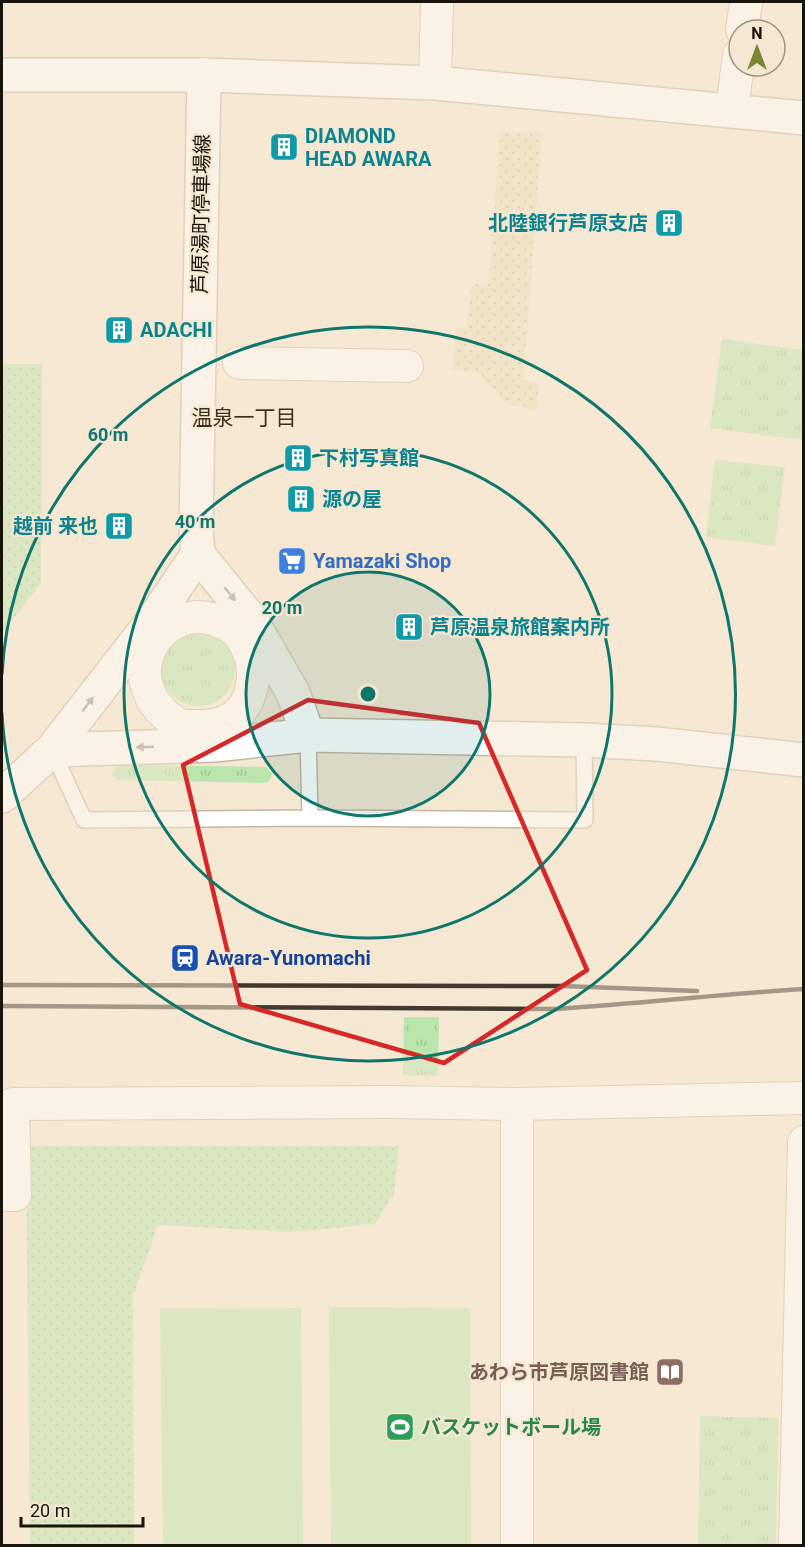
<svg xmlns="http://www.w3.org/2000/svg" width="805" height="1547" font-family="Roboto,'Noto Sans JP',sans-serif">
<defs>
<pattern id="grass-tufts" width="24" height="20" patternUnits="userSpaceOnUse" patternTransform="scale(1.5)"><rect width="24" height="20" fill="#bae6ae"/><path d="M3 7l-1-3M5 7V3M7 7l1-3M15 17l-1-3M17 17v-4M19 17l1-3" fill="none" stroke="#9fc494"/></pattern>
<pattern id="sand-dots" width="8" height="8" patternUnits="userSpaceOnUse" patternTransform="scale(1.5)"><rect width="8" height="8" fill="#eae1bb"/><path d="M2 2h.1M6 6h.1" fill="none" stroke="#c8c0a0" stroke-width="1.8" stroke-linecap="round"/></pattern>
<pattern id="park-dots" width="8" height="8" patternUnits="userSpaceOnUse" patternTransform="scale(1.5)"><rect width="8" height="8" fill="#bae6ae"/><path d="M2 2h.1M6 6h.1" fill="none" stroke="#9fc494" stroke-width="1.8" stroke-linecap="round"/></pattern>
</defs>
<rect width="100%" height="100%" fill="#f5e8d2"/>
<path fill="url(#grass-tufts)" d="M722,339L803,350V440L710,428Z
M715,460L785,467L775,546L706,537Z
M161 669a37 37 0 1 1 74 0a37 37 0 1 1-74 0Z
M119,765L266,767L272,773L271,779L266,783L119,780L113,776V770Z
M404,1017H439L438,1076L403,1075Z
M700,1416L778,1418L776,1545H698Z"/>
<path fill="url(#sand-dots)" d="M500,132L542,133L523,381L539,383L536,411L505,403L479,373L453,369L456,328H467L472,283L489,284Z"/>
<path fill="url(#park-dots)" d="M2,364H42L41,583L2,633Z
M26,1146H399L394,1194L375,1224L292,1232L158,1225L133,1296L134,1545H30Z"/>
<path fill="#bae6ae" d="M329,1307L470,1308L471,1545H331Z
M301,1308L303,1545H163L160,1309Z"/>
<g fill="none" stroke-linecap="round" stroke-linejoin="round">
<g stroke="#c4b8a2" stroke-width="18">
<path id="service" d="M52,750L84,820L310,818L308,735
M310,818L585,820L584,740"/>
</g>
<g stroke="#c4b8a2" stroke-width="34">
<path id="minor" d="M742,30L746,2
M435,83L437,2
M732,110L739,55
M239,363L407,366
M182,726C194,726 206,727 218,724C249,716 257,685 251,658C248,646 238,630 227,625C162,589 105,685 182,726L183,746
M517,1104V1546
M2,1195H15L13,1104L389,1102L517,1104L804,1098
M795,1546L804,1142"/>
</g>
<g stroke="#c4b8a2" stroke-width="36">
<path id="tertiary" d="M204,75L435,83L804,118
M52,750L214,745L308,735L584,740L656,744L804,760
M2,796L52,750L151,623L198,554L251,620L293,693L308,735"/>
</g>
<g stroke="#c4b8a2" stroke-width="36">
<path id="secondary" d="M2,75H204L196,528L198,554"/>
</g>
<use href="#service" stroke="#fff" stroke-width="15"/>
<use href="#minor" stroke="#fff" stroke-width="32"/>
<use href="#tertiary" stroke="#fff" stroke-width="33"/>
<use href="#secondary" stroke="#fff" stroke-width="33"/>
<path stroke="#3f392f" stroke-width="4.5" d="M2,985L562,986L697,991
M2,1006L556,1009C638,1004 721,994 804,989"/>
</g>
<defs><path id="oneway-solid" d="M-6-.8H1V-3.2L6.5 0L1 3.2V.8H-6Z" transform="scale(1.5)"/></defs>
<g fill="#979592">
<use href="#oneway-solid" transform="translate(230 594) rotate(51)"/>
<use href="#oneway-solid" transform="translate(88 704) rotate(-53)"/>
<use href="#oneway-solid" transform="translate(145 747) rotate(178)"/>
</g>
<path d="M0 0H805V1547H0ZM308,700L479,723L587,970L444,1063L240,1004L183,765Z" fill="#f5e8d2" fill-opacity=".55" fill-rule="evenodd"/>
<path fill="none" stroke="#d62828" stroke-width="4.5" stroke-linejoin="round" d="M308,700L479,723L587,970L444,1063L240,1004L183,765Z"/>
<circle cx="368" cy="694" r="122" fill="#0f766e" fill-opacity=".12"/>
<g fill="none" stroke="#0f766e" stroke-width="3">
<circle cx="368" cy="694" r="122"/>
<circle cx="368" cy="694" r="244"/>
<path d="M2 675A367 367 0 1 1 2 713"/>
</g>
<defs>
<g id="building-square" transform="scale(1.5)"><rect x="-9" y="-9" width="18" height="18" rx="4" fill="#0f9aa8" stroke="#f5e8d2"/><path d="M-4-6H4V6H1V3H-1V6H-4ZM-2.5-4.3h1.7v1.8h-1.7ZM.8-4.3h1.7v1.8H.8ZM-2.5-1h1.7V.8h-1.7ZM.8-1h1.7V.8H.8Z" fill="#fff"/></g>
<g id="supermarket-square" transform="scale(1.5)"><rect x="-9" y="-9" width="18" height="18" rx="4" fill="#3f7fe0" stroke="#f5e8d2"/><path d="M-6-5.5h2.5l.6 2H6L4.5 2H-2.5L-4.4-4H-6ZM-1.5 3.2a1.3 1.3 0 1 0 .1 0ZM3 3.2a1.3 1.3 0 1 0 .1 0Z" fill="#fff"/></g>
<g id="station-square" transform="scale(1.5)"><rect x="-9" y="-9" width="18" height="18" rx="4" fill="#1a4fb4" stroke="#f5e8d2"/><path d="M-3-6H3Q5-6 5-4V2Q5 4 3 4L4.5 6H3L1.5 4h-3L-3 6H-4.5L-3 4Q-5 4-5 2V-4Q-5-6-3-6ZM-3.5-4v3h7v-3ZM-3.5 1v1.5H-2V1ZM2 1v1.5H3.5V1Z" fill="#fff"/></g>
<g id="library-square" transform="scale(1.5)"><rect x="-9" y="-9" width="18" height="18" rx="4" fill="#8d6e63" stroke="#f5e8d2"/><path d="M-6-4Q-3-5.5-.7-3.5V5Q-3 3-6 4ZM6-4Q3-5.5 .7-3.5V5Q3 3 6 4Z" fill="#fff"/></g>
<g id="stadium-square" transform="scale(1.5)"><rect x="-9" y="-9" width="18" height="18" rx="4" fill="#2e9e5b" stroke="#f5e8d2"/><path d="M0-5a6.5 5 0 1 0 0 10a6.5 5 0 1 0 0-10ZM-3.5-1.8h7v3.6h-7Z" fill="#fff"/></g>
</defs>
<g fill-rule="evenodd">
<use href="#building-square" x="284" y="147"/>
<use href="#building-square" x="669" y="223"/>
<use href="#building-square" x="119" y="330"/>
<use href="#building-square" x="298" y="458"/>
<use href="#building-square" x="301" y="499"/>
<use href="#building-square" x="119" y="526"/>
<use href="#supermarket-square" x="292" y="561"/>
<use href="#building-square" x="409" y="627"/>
<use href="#station-square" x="185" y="958"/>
<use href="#library-square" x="670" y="1372"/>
<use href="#stadium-square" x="400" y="1427"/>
</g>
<g text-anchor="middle" stroke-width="4.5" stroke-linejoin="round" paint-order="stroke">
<g font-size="20" font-weight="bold" fill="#0d838f" stroke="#f5e8d2" text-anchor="start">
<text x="305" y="143">DIAMOND<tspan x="305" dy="23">HEAD AWARA</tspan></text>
<text x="648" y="230" text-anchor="end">北陸銀行芦原支店</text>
<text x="140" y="337">ADACHI</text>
<text x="319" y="465">下村写真館</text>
<text x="322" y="506">源の屋</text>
<text x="98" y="533" text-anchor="end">越前 来也</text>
<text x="430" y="634">芦原温泉旅館案内所</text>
</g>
<g font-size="20" fill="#18140c" stroke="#f5e8d2">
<text transform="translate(201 214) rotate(-89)" y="7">芦原湯町停車場線</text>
</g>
<g font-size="20" font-weight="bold" fill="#366cbe" stroke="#f5e8d2" text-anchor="start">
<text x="313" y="568">Yamazaki Shop</text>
</g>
<g font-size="20" font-weight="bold" fill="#164399" stroke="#f5e8d2" text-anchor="start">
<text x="206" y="965">Awara-Yunomachi</text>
</g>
<g font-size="20" font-weight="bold" fill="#785e54" stroke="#f5e8d2" text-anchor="end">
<text x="649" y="1379">あわら市芦原図書館</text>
</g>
<g font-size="20" font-weight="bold" fill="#27864d" stroke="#f5e8d2" text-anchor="start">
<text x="421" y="1434">バスケットボール場</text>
</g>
<g font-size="21" fill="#3b311f" stroke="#f5e8d2">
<text x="244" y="425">温泉一丁目</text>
</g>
</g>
<circle cx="368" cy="694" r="9" fill="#0f766e" stroke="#f5e8d2" stroke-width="3"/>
<g font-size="18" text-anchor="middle" font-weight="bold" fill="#0f766e" stroke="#f5e8d2" stroke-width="4.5" stroke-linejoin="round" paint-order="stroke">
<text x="108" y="441">60 m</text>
<text x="195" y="528">40 m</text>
<text x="282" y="614">20 m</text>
</g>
<rect width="805" height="1547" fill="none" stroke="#18140c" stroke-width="6"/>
<g transform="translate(757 48)"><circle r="28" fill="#f5e8d2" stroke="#9d9383" stroke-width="1.5"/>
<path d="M0-4.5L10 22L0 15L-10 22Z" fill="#7c8633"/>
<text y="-9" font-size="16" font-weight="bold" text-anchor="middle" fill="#18140c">N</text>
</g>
<path d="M21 1517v9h122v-9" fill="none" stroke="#18140c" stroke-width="3"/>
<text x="30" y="1517" font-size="18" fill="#18140c" stroke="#f5e8d2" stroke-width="4.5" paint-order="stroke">20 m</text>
</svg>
